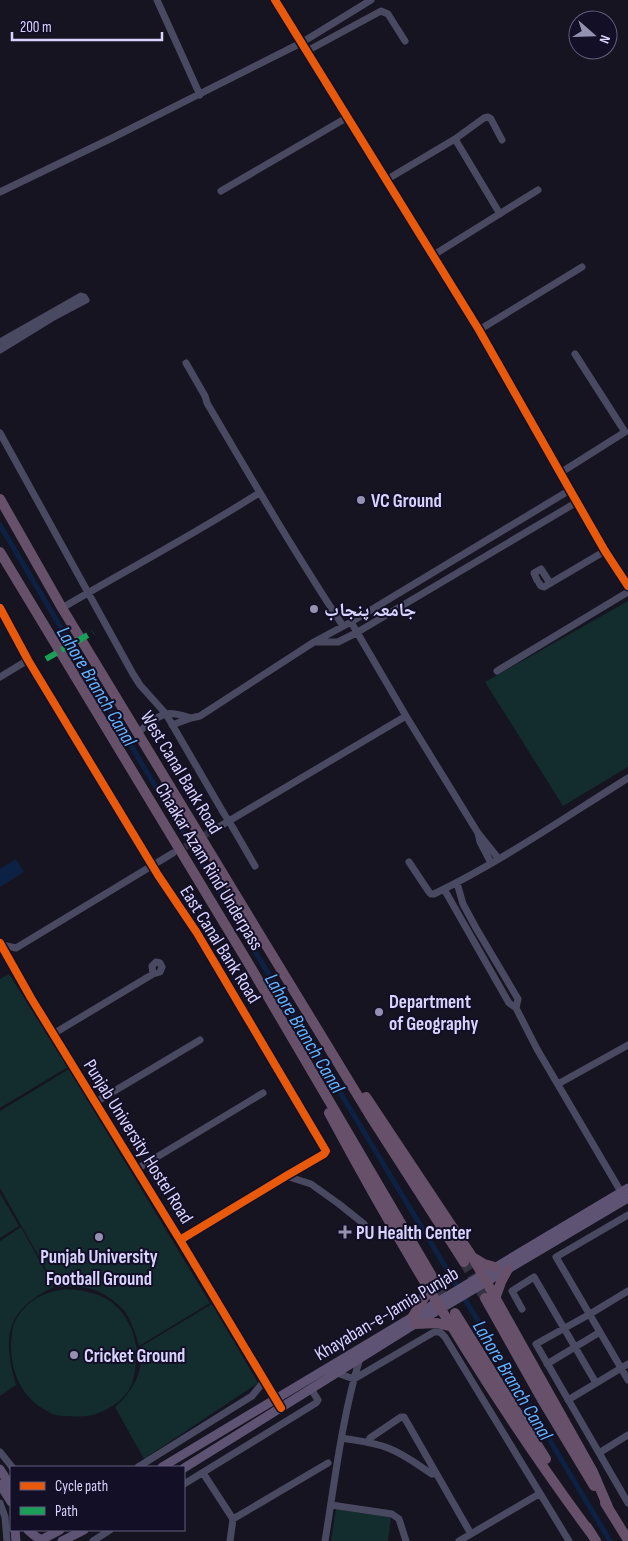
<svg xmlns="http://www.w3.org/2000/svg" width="628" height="1541" font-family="'Sofia Sans Condensed','Noto Naskh Arabic',sans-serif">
<rect width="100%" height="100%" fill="#161421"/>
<path fill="#132c2d" d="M628,601V767L563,806L485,682Z
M9,974L68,1067L0,1108V979Z
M69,1069L210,1303L139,1346C136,1335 132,1323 126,1313C119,1303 100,1290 87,1288C77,1286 67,1287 56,1287L0,1188V1111Z
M0,1193L19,1226L0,1238Z
M21,1227L54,1287C6,1310 2,1336 16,1385L0,1396V1241Z
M66,1289C98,1291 119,1299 132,1330C134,1336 135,1343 137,1349L212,1304L258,1383L144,1459L115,1407C129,1395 147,1370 138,1351C135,1362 136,1373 132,1384C126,1398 112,1408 98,1413C89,1417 79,1417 68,1416C64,1416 58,1416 53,1414C49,1413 44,1409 40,1407C18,1391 10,1367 11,1341C12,1336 12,1330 13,1326C23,1302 42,1292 66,1289Z
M336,1509L391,1517L388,1541H331Z"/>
<path fill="#0d2144" d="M16,859L24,872L0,887V869Z"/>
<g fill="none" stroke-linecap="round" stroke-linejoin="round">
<path stroke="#0d2144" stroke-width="5" d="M0,525L145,769L536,1417L610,1541"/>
<path stroke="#333142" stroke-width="7" stroke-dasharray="7 3.5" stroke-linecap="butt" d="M176,852L212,831"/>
<path stroke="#333142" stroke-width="10" stroke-dasharray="10 5" stroke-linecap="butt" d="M464,1262L485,1298
M433,1278L449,1304"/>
<path stroke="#4a4962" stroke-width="7" d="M157,0L200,95
M275,0L479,330L570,490L605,551L628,586
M307,51L381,11L388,14L405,41
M455,139L500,214
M386,180L455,139L484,118L488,117L491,119L502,140
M221,191L348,117
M0,192L112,138L301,43L371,0
M432,256L538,190
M479,330L582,267
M0,342L81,296L84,297L86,300L52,318L0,350
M186,363L205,396L207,403C251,478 295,553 343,626
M0,433L133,674L140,685L166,714L223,812
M560,473L625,432L575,354
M537,580L534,573L541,569L550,583
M539,583L541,586L544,587L605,551
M0,608L28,660L145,855
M62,608C128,569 195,534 259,493
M351,622L406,716L478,833L498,858
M314,642H338L356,633L577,502
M497,671L628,592
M0,677L28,660
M172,725L191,718L200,716L314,642L351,622L570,490
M138,733C144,727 157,716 166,714C173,712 184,716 191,718
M233,828L255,866
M212,831L406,716
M478,833L480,842L491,863
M409,862L429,892L431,894H434C502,861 564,818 628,778
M158,875L197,933L326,1151L324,1154L286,1176L180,1240
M444,889L509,1003L516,1008L518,999L476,928L463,904L457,883
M0,943L31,998L180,1240L281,1408
M2,945L16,948L173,853
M516,1008L537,1049L624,1197
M53,1034L153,974L160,972L162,967L160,963L156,962L152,966L153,974
M558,1084L628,1045
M96,1102L200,1040
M137,1169L263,1093
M286,1176L311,1184L339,1204L364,1224
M628,1215L556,1257L628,1380
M628,1291L590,1314L536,1344L628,1503
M522,1309L512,1291L534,1277L596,1383
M547,1364L600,1332
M337,1373L354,1379
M354,1379L434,1332H440L445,1337L569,1541
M568,1400L628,1364
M342,1438C358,1441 373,1442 388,1448C404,1454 418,1465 432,1474H436
M368,1442L370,1438L401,1417H404L471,1534
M0,1452L12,1467
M599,1453L628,1435
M138,1467L252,1396L265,1380
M203,1473L233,1519L230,1541
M184,1484L316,1403L318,1400L311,1389
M0,1503L5,1517L7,1541
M331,1505L392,1514L399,1519L406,1541
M233,1519L328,1463
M93,1541L110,1530
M325,1541C335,1480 342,1417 360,1358
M459,1541L539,1494"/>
<path stroke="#5e5373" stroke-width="9" d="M162,1467L628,1188
M184,1468L415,1324L628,1198
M0,1469L11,1487
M0,1484L11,1502
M15,1530L16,1541
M28,1530L35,1536L43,1541
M39,1541L60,1530
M62,1541L84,1530"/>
<path stroke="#67516a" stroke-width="10" d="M0,499L62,608L260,935L369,1114L464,1262
M0,552L247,961L433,1278
M366,1097L473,1258L593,1472L608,1507
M329,1113C407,1258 492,1400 590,1532
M474,1258L484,1264L495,1267
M496,1296L501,1282L508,1269
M485,1298L544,1403L594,1486
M455,1313L546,1459
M413,1316L424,1298L426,1284
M415,1324L437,1323L453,1327
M605,1503L628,1540
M587,1527L596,1541"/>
<path stroke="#4a4962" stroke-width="7" d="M223,812L233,828
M145,855L158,875"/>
<path stroke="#1a9f57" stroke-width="6" stroke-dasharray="12 6" stroke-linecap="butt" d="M46,659L93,632"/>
<g stroke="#130f26" stroke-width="11">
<path id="cycleway" d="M275,0L479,330L570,490L605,551L628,586
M0,608L28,660L158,875L197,933L326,1151L324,1154L286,1176L180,1240
M0,943L31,998L180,1240L281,1408"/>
</g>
<use href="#cycleway" stroke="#e8590c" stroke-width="8"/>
</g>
<g fill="#9591b1" stroke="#130f26" stroke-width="2">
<circle cx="361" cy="500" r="5"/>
<circle cx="314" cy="609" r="5"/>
<circle cx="379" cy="1012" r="5"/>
<path d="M342.5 1224.5h5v5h5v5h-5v5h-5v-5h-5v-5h5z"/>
<circle cx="99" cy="1237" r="5"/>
<circle cx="74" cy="1355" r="5"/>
</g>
<g text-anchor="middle" stroke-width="4" stroke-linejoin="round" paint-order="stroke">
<g font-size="19" font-weight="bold" fill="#d9d4ff" stroke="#130f26" text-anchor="start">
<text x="371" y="507">VC Ground</text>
<text x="324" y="616">جامعہ پنجاب</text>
<text x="389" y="1008">Department<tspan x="389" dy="22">of Geography</tspan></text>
<text x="356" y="1239">PU Health Center</text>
<text x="99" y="1263" text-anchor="middle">Punjab University<tspan x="99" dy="22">Football Ground</tspan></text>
<text x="84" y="1362">Cricket Ground</text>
</g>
<g font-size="19" fill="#d9d4ff" stroke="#130f26">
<text transform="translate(182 772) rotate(59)" y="7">West Canal Bank Road</text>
<text transform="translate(210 866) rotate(59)" y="7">Chaakar Azam Rind Underpass</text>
<text transform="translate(221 944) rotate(58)" y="7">East Canal Bank Road</text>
<text transform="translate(139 1141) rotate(58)" y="7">Punjab University Hostel Road</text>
<text transform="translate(386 1313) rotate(-31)" y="7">Khayaban-e-Jamia Punjab</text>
</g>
<g font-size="20" font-style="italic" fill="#62b6ff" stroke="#130f26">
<text transform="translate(97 686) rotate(59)" y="7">Lahore Branch Canal</text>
<text transform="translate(305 1033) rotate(59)" y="7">Lahore Branch Canal</text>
<text transform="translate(513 1380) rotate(59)" y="7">Lahore Branch Canal</text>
</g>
</g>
<rect x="10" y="1466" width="175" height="65" fill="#130f26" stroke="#625e7d"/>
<rect x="20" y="1482" width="25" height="8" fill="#e8590c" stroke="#625e7d"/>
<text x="55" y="1491" font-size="15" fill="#d9d4ff">Cycle path</text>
<rect x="20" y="1507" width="25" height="8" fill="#1a9f57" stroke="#625e7d"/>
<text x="55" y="1516" font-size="15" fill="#d9d4ff">Path</text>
<g transform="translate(593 35) rotate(110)"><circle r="24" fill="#130f26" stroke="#625e7d"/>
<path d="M0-4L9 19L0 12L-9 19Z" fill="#9591b1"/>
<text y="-8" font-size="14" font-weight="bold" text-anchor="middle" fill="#d9d4ff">N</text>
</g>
<path d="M12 32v8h150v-8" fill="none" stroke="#d9d4ff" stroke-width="2.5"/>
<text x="20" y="32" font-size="15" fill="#d9d4ff" stroke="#130f26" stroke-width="4" paint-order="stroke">200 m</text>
</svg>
